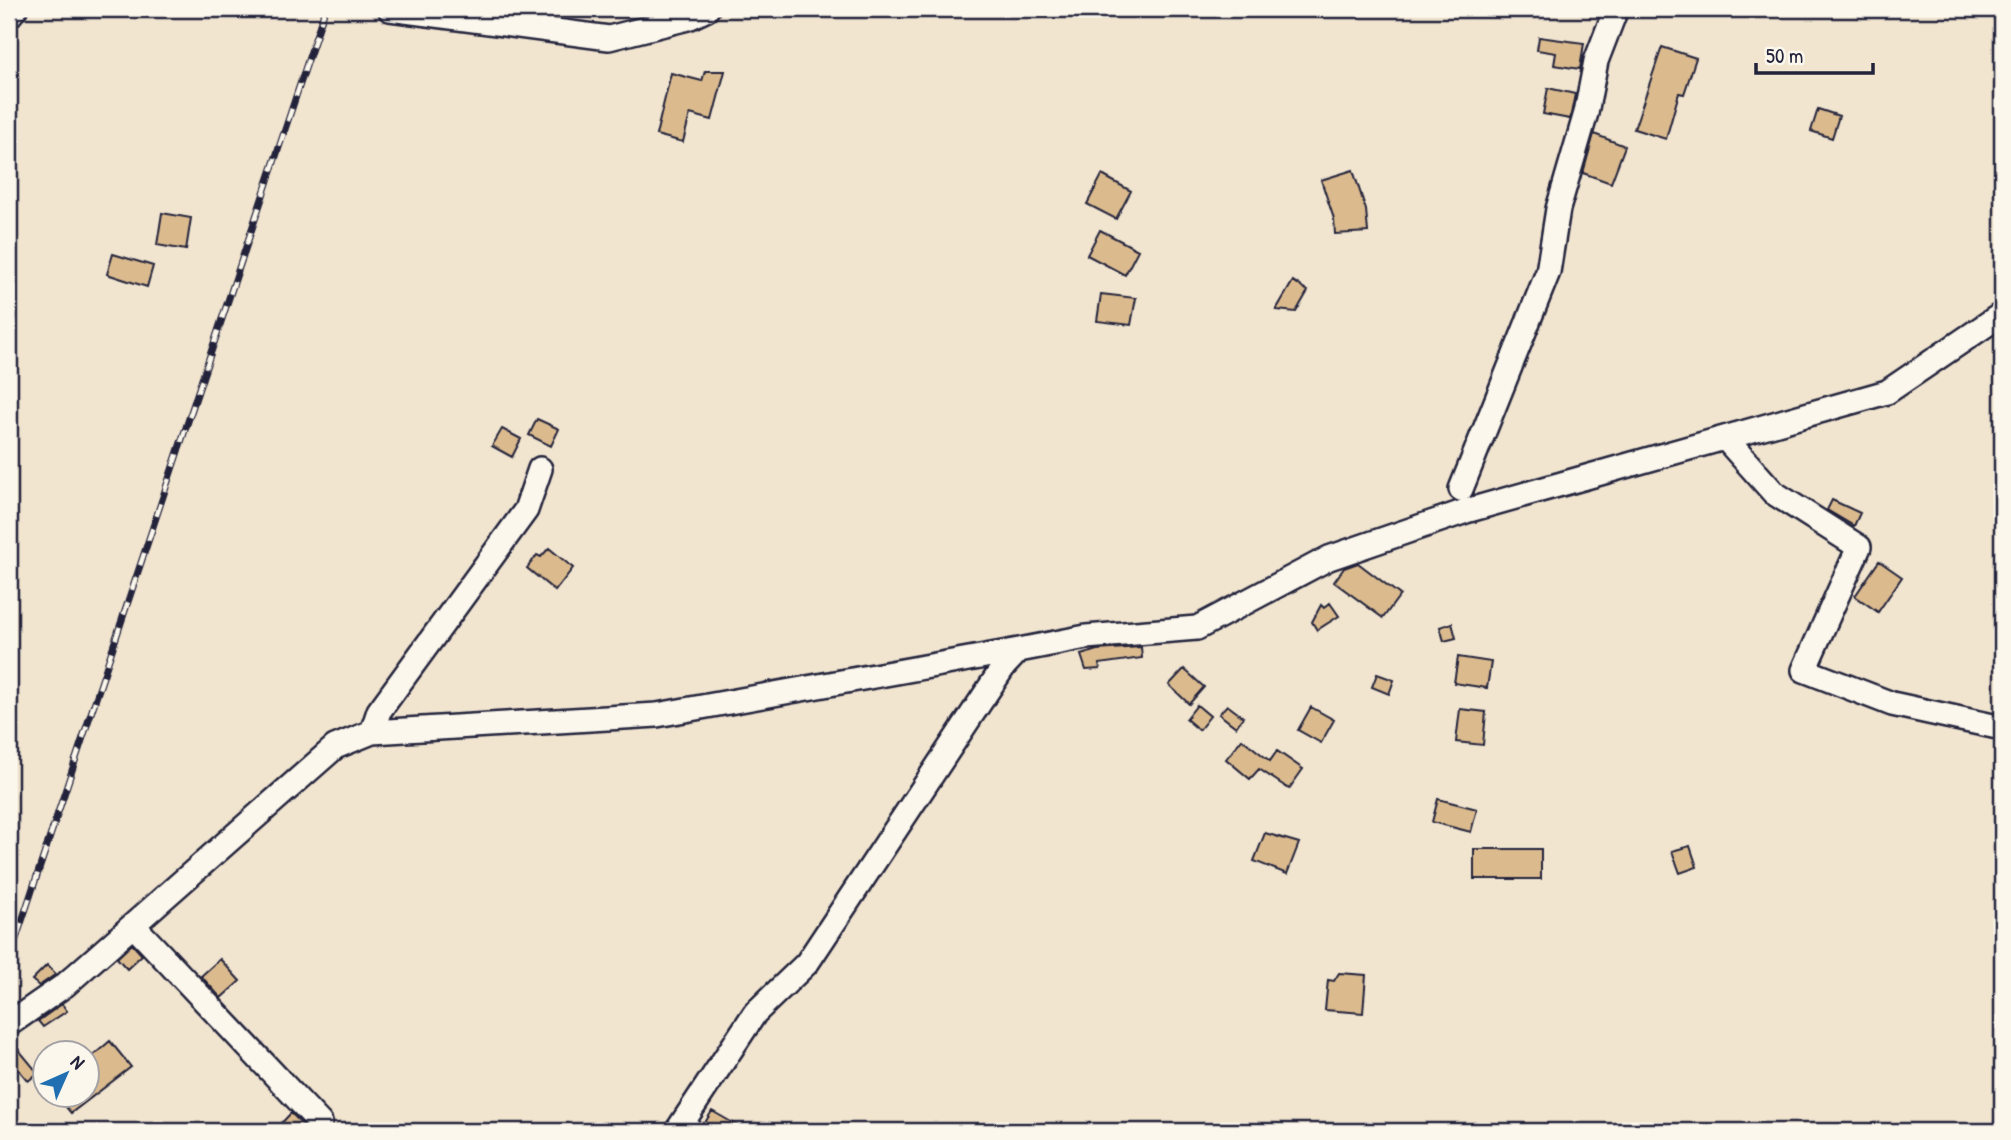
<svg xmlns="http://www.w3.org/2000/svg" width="2011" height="1140" font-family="'Patrick Hand',sans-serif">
<rect width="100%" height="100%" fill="#f1e5d0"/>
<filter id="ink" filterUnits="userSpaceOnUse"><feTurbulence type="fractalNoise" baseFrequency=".0143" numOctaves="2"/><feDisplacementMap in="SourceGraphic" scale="14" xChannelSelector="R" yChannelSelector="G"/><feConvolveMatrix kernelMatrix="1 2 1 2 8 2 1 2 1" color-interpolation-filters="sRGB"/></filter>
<g filter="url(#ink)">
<path fill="#dbbb8e" stroke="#22223b" stroke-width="2" d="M1539,37L1584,43L1580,69L1554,65L1556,53L1537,50Z
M1662,47L1696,58L1684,94L1679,93L1666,139L1634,129Z
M705,71H725L712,120L690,114L683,142L656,135L671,73L702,81Z
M1548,88L1575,94L1570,119L1543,114Z
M1818,109L1839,116L1832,138L1811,131Z
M1594,134L1625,146L1611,183L1583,173Z
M1353,170L1366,210L1368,232L1335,234L1334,219L1321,180Z
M1102,175L1131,191L1116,219L1087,204Z
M162,213L191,218L186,250L157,245Z
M1100,230L1138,250L1125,275L1087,255Z
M113,254L153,266L147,287L107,274Z
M1293,281L1308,291L1296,312L1276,310Z
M1101,294L1136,298L1131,325L1097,321Z
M537,419L559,429L551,446L529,435Z
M502,429L521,439L512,457L492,446Z
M1832,500L1860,513L1854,526L1827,510Z
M549,548L573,568L555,591L527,568L537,555L541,557Z
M1879,561L1902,577L1878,612L1855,596Z
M1358,563L1400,595L1383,618L1334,582L1344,568Z
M1330,603L1339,616L1317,630L1312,622L1321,605L1324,608Z
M1452,623L1456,638L1444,641L1440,627Z
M1141,647L1142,658L1099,664L1100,669L1086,670L1081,655L1097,650Z
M1458,657L1491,662L1487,688L1454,683Z
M1184,669L1204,687L1189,704L1169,685Z
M1377,674L1394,680L1389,694L1372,687Z
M1197,705L1210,716L1199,730L1186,719Z
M1227,705L1243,717L1236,727L1219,714Z
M1311,707L1334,720L1321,743L1298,730Z
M1460,709L1486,712L1483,745L1456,742Z
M1242,739L1270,761L1277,751L1303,769L1289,789L1259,769L1250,779L1226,759Z
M1438,799L1477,809L1471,832L1432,822Z
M1265,833L1299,843L1287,874L1254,861Z
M1690,846L1697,867L1680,873L1672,851Z
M1474,849H1541V879H1474Z
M132,944L142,955L127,969L117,958Z
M220,959L240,981L221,998L201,976Z
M47,965L56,974L39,986L32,980Z
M1339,973L1366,975L1363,1013L1325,1010L1328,980L1334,981Z
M62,1004L67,1011L43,1027L38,1021Z
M9,1038L38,1073L28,1081L9,1058Z
M110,1041L131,1067L71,1113L56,1095H88V1060Z
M712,1111L747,1131H700Z
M291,1113L305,1127L304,1131H274Z"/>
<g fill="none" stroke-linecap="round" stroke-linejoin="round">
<g stroke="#22223b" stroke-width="28">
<path id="minor" d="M390,9L609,38L688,18L707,9
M9,16L15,9
M1725,438L1774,493L1859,547L1804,670L1892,704L2002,728
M1461,489L1548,272L1558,209L1586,113L1596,61L1616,9
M372,732L379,711L526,510L540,469
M133,925L320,1123L318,1131
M9,1024L65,985L335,747L372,732L657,715L1019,650
M677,1131L755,1013L807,963L1004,666L1019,650L1086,637L1197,628L1329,558L1466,511L1887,392L2002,314"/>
</g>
<use href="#minor" stroke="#fbf7ec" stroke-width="23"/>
<g stroke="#22223b" stroke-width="7">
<path id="rail" d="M9,960L325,9"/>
</g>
<use href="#rail" stroke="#fbf7ec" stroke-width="4.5" stroke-dasharray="13" stroke-linecap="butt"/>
</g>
</g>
<rect width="2011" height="1140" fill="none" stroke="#fbf7ec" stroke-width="35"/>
<rect x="18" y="18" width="1976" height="1105" fill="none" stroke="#22223b" stroke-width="2.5" filter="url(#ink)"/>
<g transform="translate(66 1074) rotate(45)"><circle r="33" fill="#fbf7ec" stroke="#a4a2a5" stroke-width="2"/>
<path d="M0-5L12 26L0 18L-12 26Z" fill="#1f6fb2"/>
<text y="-10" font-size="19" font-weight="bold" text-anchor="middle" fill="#22223b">N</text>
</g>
<path d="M1756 63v10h117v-10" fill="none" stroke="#22223b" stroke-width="3.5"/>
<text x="1766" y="63" font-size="21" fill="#22223b" stroke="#fbf7ec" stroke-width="5" paint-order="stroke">50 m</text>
</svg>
